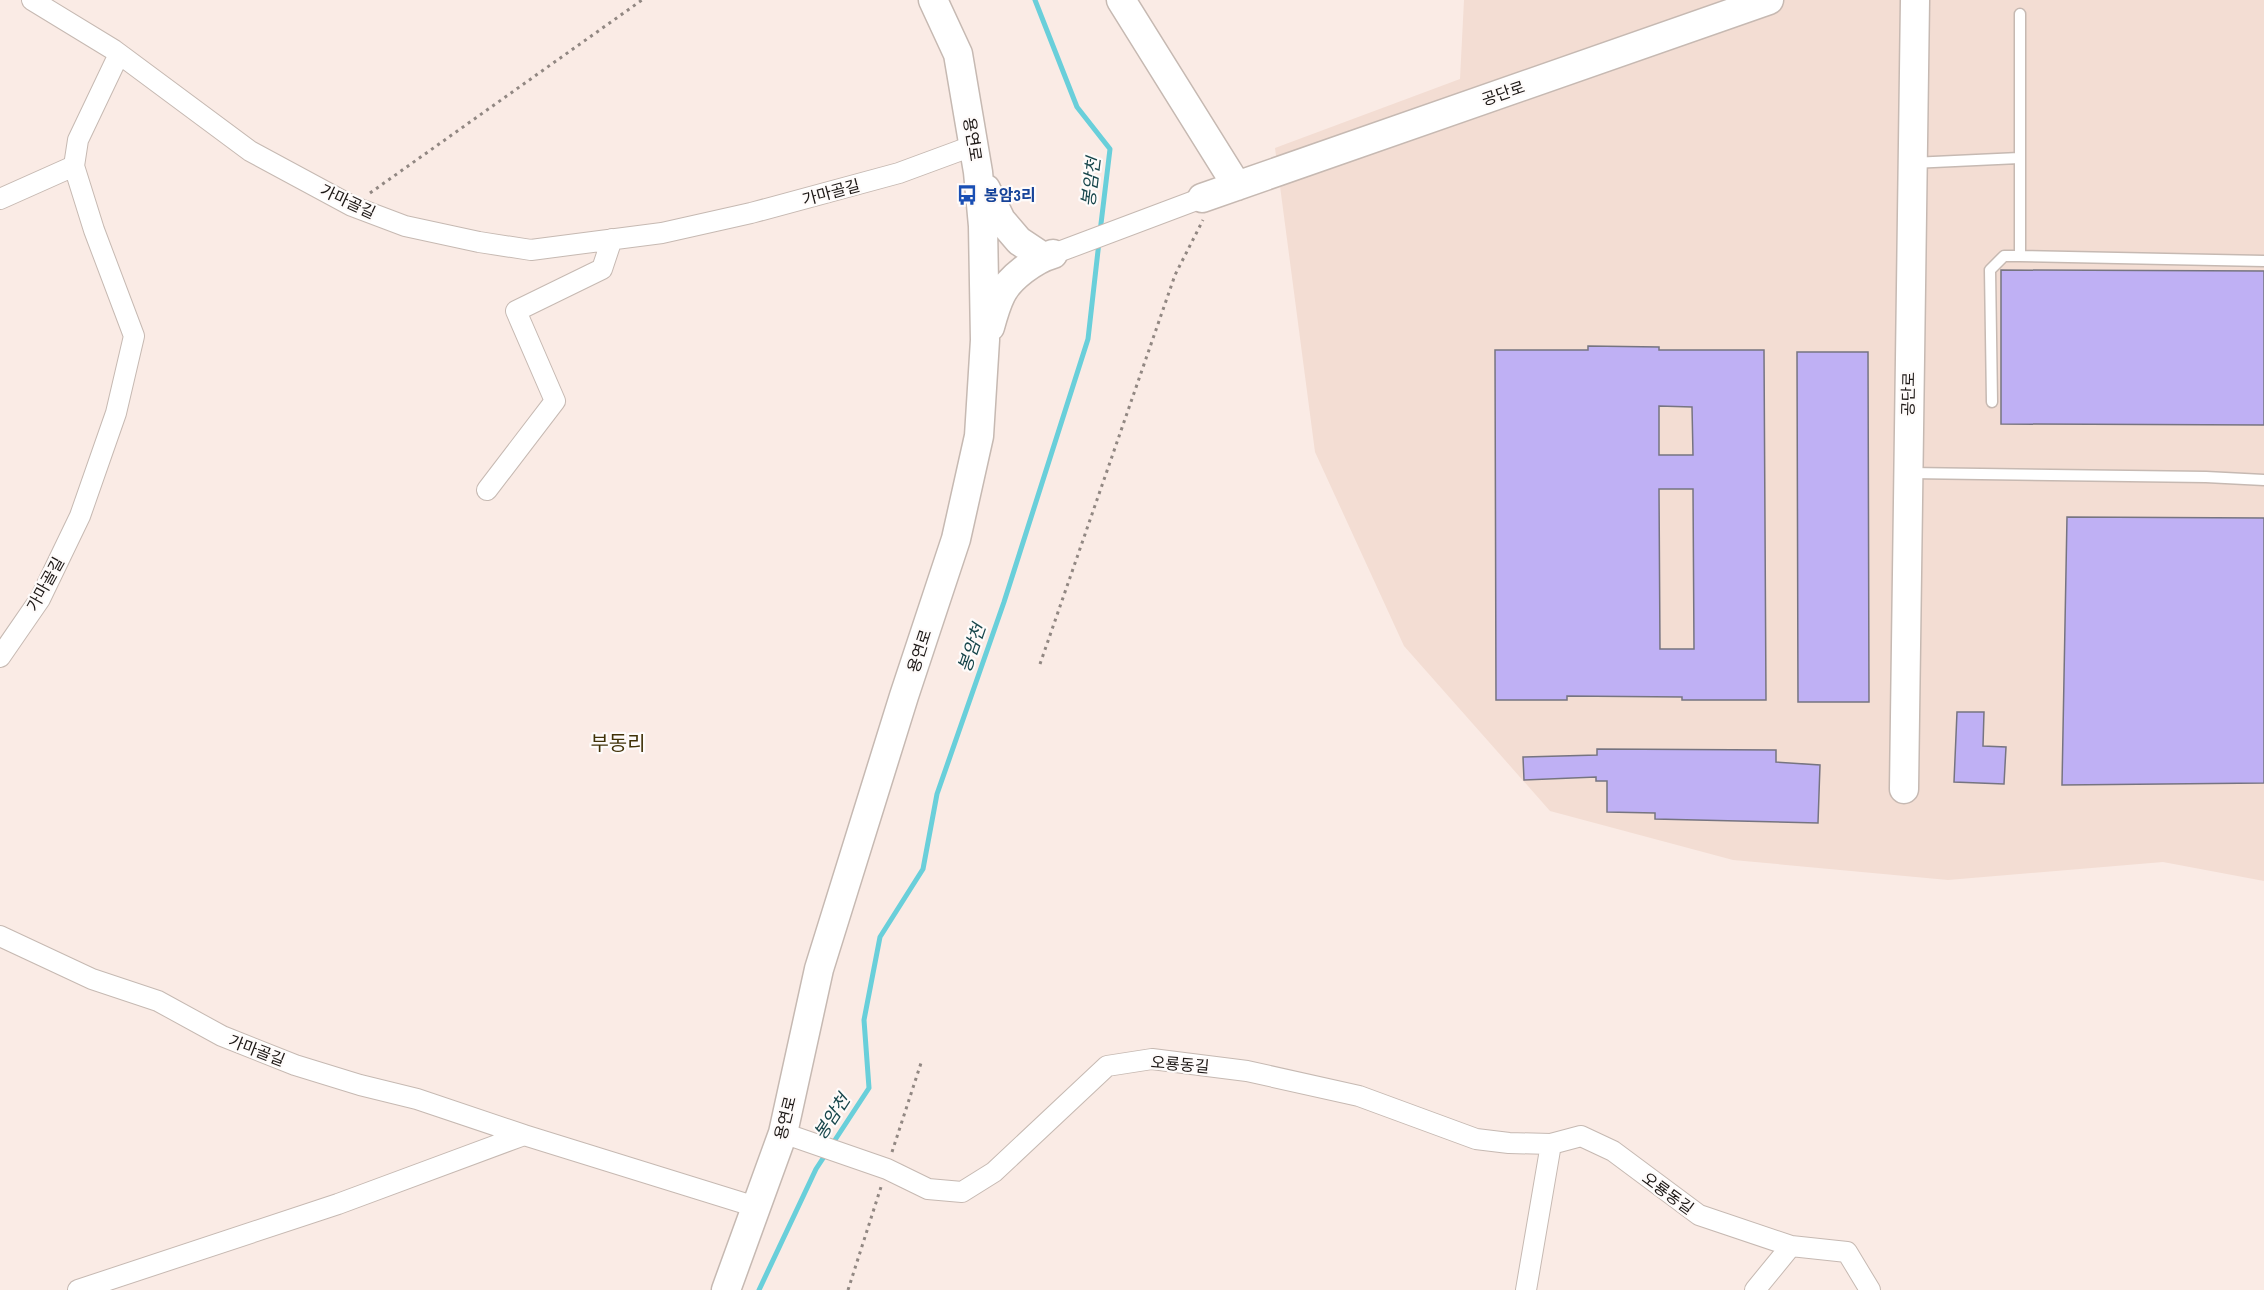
<svg xmlns="http://www.w3.org/2000/svg" width="2264" height="1290" font-family="'Archivo Narrow','Noto Sans KR',sans-serif">
<rect width="100%" height="100%" fill="#faebe5"/>
<path fill="#f3ddd3" d="M1464,0H2264V881L2163,862L1948,880L1733,860L1550,811L1404,646L1315,452L1275,148L1460,79Z"/>
<g fill="none" stroke-linecap="round" stroke-linejoin="round">
<path stroke="#69cfda" stroke-width="5" d="M1035,0L1077,107L1110,149L1100,232
M759,1290L816,1169L869,1088L864,1020L880,937L923,869L937,794L1004,602L1088,339L1099,242"/>
</g>
<path fill="#bfb0f4" stroke="#767480" stroke-width="1.5" fill-rule="evenodd" d="M2001,270L2264,271V425L2001,424Z
M1588,346L1659,347V350H1764L1766,700H1682V697L1567,696V700H1496L1495,350H1588ZM1659,406L1692,407L1693,455H1659ZM1659,489H1693L1694,649H1660Z
M1797,352H1868L1869,702H1798Z
M2067,517L2264,518V783L2062,785Z
M1957,712H1984L1983,746L2006,747L2004,784L1954,782Z
M1597,749L1776,750V762L1820,765L1818,823L1655,819V813L1607,812V781H1596V777L1524,780L1523,757L1597,755Z"/>
<g fill="none" stroke-linecap="round" stroke-linejoin="round">
<g stroke="#c6b9b2" stroke-width="13">
<path id="lane" d="M2020,14V256L2264,261
M1912,163L2019,158
M1992,402L1990,270L2004,256H2020
M1910,473L2206,477L2264,480"/>
</g>
<g stroke="#c6b9b2" stroke-width="22">
<path id="street" d="M32,0L114,50L250,151L352,206L405,226L479,242L531,250L662,233L751,213L899,173L975,145
M0,199L74,166
M1053,254L1202,198
M487,490L555,401L516,311L602,269L612,239
M0,657L40,599L80,516L116,413L134,336L94,230L74,166L78,140L119,54
M0,936L92,979L158,1001L222,1036L295,1065L360,1085L417,1099L524,1135
M783,1133L887,1169L928,1189L962,1192L994,1172L1107,1066L1152,1059L1247,1071L1359,1096L1476,1139L1509,1143L1551,1144L1526,1290
M1551,1144L1581,1136L1613,1151L1699,1215L1791,1246L1847,1252L1870,1290
M78,1290L338,1204L524,1135L756,1207
M1755,1290L1791,1246"/>
</g>
<g stroke="#c6b9b2" stroke-width="31">
<path id="secondary" d="M1121,0L1237,186
M986,189L1001,220L1019,241L1043,257
M1202,198L1769,0
M990,327C993,316 996,305 1001,295C1009,278 1035,259 1053,254
M1904,789L1915,0
M726,1290L783,1133L819,969L904,696L956,539L979,436L985,340L983,226L978,172L958,54L933,0"/>
</g>
<path stroke="#918782" stroke-width="3" stroke-dasharray="3 4.5" stroke-linecap="butt" d="M370,193L642,0
M1040,664L1175,275L1203,220
M892,1152L922,1060
M848,1290L881,1187"/>
<use href="#lane" stroke="#fff" stroke-width="10"/>
<use href="#street" stroke="#fff" stroke-width="20"/>
<use href="#secondary" stroke="#fff" stroke-width="28"/>
</g>
<defs>
<g id="bus-bare" transform="scale(1.62)"><path d="M-5-6H5V4H4V6H2V4H-2V6H-4V4H-5ZM-3.5-4V0h7V-4ZM-3.5 1.2v1.5H-2V1.2ZM2 1.2v1.5H3.5V1.2Z" fill="#1a4fb4" stroke="#fefbfa" stroke-width="2.5" paint-order="stroke"/></g>
</defs>
<g fill-rule="evenodd">
<use href="#bus-bare" x="967" y="195"/>
</g>
<g text-anchor="middle" stroke-width="4.5" stroke-linejoin="round" paint-order="stroke">
<g font-size="16" fill="#1c1715" stroke="#fefbfa">
<text transform="translate(1503 93) rotate(-19)" y="6">공단로</text>
<text transform="translate(973 139) rotate(81)" y="6">용연로</text>
<text transform="translate(831 192) rotate(-15)" y="6">가마골길</text>
<text transform="translate(348 201) rotate(25)" y="6">가마골길</text>
<text transform="translate(1908 394) rotate(-89)" y="6">공단로</text>
<text transform="translate(45 584) rotate(-61)" y="6">가마골길</text>
<text transform="translate(919 651) rotate(-72)" y="6">용연로</text>
<text transform="translate(257 1050) rotate(21)" y="6">가마골길</text>
<text transform="translate(1180 1064) rotate(5)" y="6">오룡동길</text>
<text transform="translate(785 1118) rotate(-76)" y="6">용연로</text>
<text transform="translate(1668 1193) rotate(36)" y="6">오룡동길</text>
</g>
<g font-size="16" font-weight="bold" fill="#164399" stroke="#fefbfa" text-anchor="start">
<text x="984" y="201">봉암3리</text>
</g>
<g font-size="18" font-style="italic" fill="#17464b" stroke="#fefbfa">
<text transform="translate(1091 182) rotate(-83)" y="6">봉암천</text>
<text transform="translate(972 648) rotate(-71)" y="6">봉암천</text>
<text transform="translate(832 1117) rotate(-57)" y="6">봉암천</text>
</g>
<g font-size="20" fill="#403208" stroke="#fefbfa">
<text x="618" y="750">부동리</text>
</g>
</g>
</svg>
